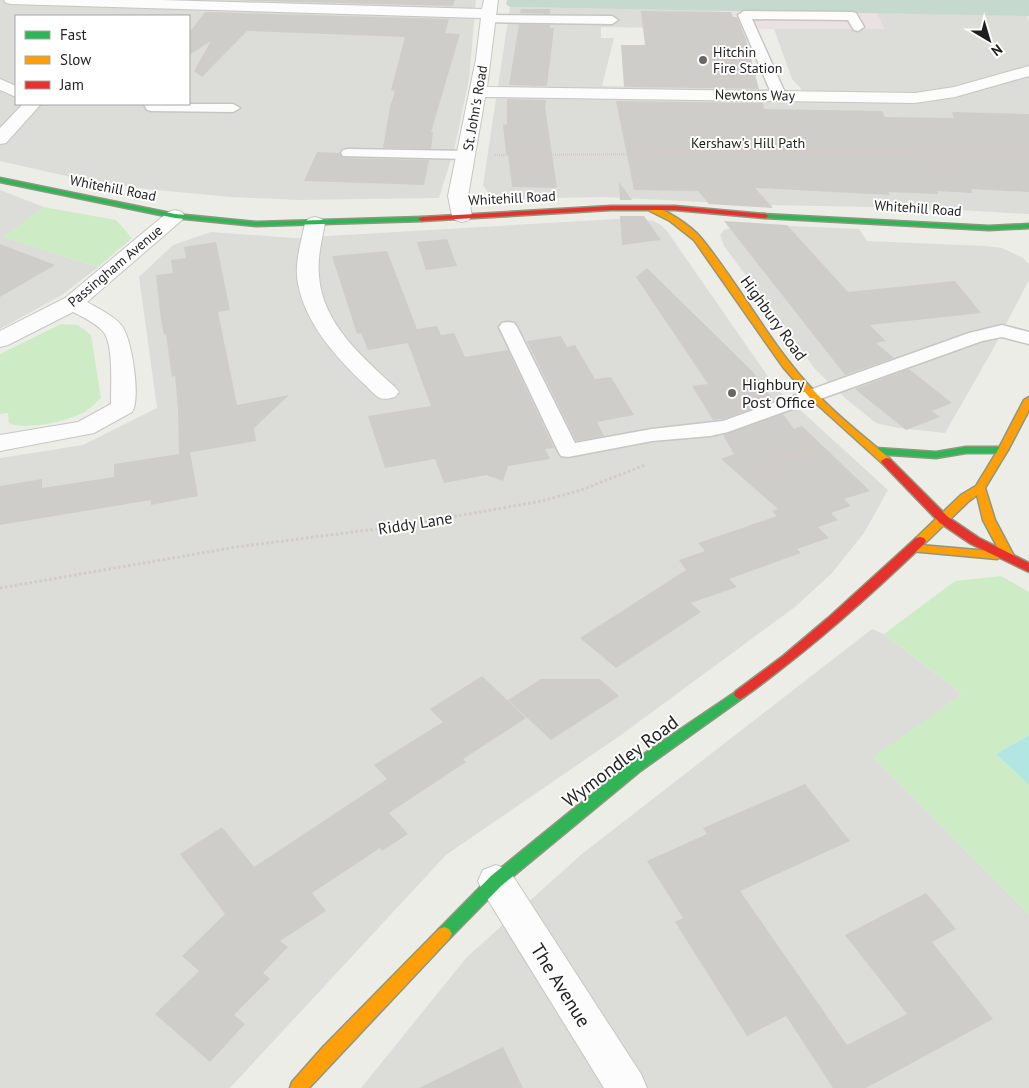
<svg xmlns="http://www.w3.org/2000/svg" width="1029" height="1088" font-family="'PT Sans',sans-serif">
<rect width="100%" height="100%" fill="#edede8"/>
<path fill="#dcdcd9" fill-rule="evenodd" d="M0,0H476L469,79L455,146L439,198L299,200L230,197L136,188L66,176L0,161ZM16,16H189V104H16Z
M510,7L713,10L718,29L601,27V38H614L602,86L802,90L792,79L774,29H884L877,13L1027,15L1029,22V214L923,208L765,205L603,197L510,199L489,194L483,185Z
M0,190L44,207L4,237L98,267L62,295L0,329Z
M633,218L653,221L661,225L667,231L776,388L888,490L864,533L832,573L795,607L621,735L446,855L230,1088H0V458L83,445L157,408L139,277L173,245L211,232L294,238Z
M745,224L859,229L867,241L986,246L1002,248L1023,258L1029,264V280L992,351L945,433L898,428L876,423L845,398L815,369L724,246L720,235L724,230Z
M872,629L884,634L962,694L874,758L1029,914V1088H361L467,957L583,853Z"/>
<path fill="#ebe1e3" d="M713,10L877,13L884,29H718Z"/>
<path fill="#cdecc6" d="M44,207L116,220L132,238L98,267L3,237Z
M61,324L78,325L91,335L101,398C96,402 91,408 86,411C70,421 25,431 9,423L8,413L0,414V354Z
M1001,576L1029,592V735L996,754L1029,785V914L873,757L962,694L884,634L955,581Z"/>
<path fill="#c6d9ce" d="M507,0H1029V16L510,7L506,4Z"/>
<path fill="#b2e6e2" d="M1029,735V785L996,754Z"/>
<path fill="#cecdc9" d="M228,0H455L453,6Z
M521,9H550V14L520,13Z
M641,11L731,12L733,17H737L746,39L759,89L624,87L621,45H645Z
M205,12L449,19L445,33L460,34L431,132H433L431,149L383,148L390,107L395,91L391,90L405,37L247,31L202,77L194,71L211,41L189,55V33Z
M519,24L550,25V28H554L547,86L509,85Z
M507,99L546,100L545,107L557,188L512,187L508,154H506L503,125L507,124Z
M616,101L763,103L764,109L882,111L885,117L954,118L952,112L1029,114V192L971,189L972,193L937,191L938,194L888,192L890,195L755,188L773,208L709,204L698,191L634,190Z
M317,152L339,153L343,158L429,160L424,185L304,181Z
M619,182L632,200H620Z
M620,216H644L661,240L622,245Z
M724,221L787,225L848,292L955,281L981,313L870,325L886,341L876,343L894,358L845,375Z
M447,239L457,266L426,270L417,242Z
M216,242L230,310L218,312L237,405L289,395L254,428L256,441L181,454L190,452L198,496L151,505V500L0,525V486L42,479V488L114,477V464L179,454L178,407L175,376L172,377L166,334L164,335L161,320L156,275L173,273L171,260L186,258L184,247Z
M0,244L55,265L0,297Z
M387,251L417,329L437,326L441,335L454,333L465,357L508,350L554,448L545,449L550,459L508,466L503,481L487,475L444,483L435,459L385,468L368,416L431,406L408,343L368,350L361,333L357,334L332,256Z
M647,268L753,372L774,401L723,419L713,420L692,386L708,384L636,277Z
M561,336L567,347L575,345L595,379L611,377L634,415L597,422L604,436L576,441L527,341Z
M909,369L952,403L932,411L940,417L906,430L855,389Z
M783,414L794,429L802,426L870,491L844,499L851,506L831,513L838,520L818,527L829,538L797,549L801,553L729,579L737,587L691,603L701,612L616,668L580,638L686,570L679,560L705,551L698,543L777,516L772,511L778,509L721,459L734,454L723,435Z
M482,676L526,718L463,759L466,762L389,813L408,834L382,851L380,848L312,893L326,911L280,941L288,947L263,973L270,979L234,1015L245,1024L210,1062L155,1014L199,971L182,956L225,914L180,854L222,827L254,867L387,779L374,765L443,722L430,709Z
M541,679H600L619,696L551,740L508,700Z
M805,784L850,841L740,891L847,1045L907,1014L845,935L926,893L956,929L932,942L993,1019L866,1088H833L786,1016L747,1036L675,922L683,918L647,861L707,834L703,828Z
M503,1047L523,1088H419Z"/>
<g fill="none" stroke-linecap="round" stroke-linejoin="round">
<g stroke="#c6c6c4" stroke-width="3">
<path id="lane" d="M744,11L852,12L856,13L864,27L858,31L854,30L848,20L752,19L786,95L779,99L772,95L738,15Z
M488,15L612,16L618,20L612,24L484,22L482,19Z
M144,104H233L240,108L233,112L152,111L147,110Z
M348,149L467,151L472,152L474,155L472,158L467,159L343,156L341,153L343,150Z
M508,322L514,323L517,327L575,443L652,429L723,421L969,333L1002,325L1029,332V344L1002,337L982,341L728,432L710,436L652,441L568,457L561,456L558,451L499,327L502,323Z"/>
</g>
<g stroke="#c6c6c4" stroke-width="2">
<path id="street" d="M4,0H161L482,9L484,0H498L487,87L915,93L954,87L1029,66V76L955,97L915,103L485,97L468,196L472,216L469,220L462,222L455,220L452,216L448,196L476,59L481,18L11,4L6,3Z
M0,79L16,86V97L0,90Z
M23,104H41L6,143L0,144V128Z
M175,210L182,212L185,216L182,220L87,302C99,309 113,315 122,326C132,339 141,399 132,412L94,433L0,451V435L78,422L111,404V400C111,383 113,348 105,334C98,324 83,317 73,312L8,345L0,347V331L65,298L168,212Z
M315,217L322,219L325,223C322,240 317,258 319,276C322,323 363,358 395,387L399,392L395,397C390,398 386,400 380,398C374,395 368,387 363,383C335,356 306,324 298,284C294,264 301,243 305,223L308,219Z
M496,865L509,870L641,1074L647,1088H604L483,892L478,881L483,870Z"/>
</g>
<g stroke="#8d987f" stroke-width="3">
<path id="fast" d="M0,178L175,214L257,222L422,217L426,219L422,221L257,226L175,218L0,182Z
M762,214L989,226L1029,224V228L989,230L765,218L761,216Z
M966,447H1003L1008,450L1003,453H966L936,458L876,454L871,451L876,448L936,452Z
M740,689L744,691L746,694L744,697L639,772L501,886L449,939L444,941L439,939L436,934L439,929L491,876L629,764Z"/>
</g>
<g stroke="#8d987f" stroke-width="3">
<path id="slow" d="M650,207C663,206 693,228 701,238C742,288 771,347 816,393C838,417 865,437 890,459L891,461L890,463H882L810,398L783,367L694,240L670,221L650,211Z
M1029,397V410L1008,450L985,488L995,520L1014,556L1012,559H1004L1002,556L997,559L910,551L908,548L910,545H919L914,541L916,538L961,495L976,486L998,450L1024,400ZM977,495L983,520L1000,552L920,545L924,544L969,501Z
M444,927L449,929L452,934L449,939L309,1088H290L292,1082L323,1047L439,929Z"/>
</g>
<g stroke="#8d987f" stroke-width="3">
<path id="jam" d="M611,206H675L765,214L769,216L765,218L675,210H611L422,221L418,219L422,217Z
M886,458L890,459L948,517L979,538L1029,563V572L971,544L940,523L882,463L881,461Z
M920,537L924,538L926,541L924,544C867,599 808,651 744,697L740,699L736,697L734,694L736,691L783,656L828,618L916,538Z"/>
</g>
<path stroke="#d3cbc4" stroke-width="2" stroke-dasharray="1 1" stroke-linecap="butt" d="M495,155L1029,152"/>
<path stroke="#d3cbc4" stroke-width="3" stroke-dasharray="2.5 2.5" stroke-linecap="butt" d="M753,472L822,445
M0,588L236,547L400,526L542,501L581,490L645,465"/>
<use href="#lane" fill="#fcfcfc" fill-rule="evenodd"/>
<use href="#street" fill="#fcfcfc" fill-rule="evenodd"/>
<use href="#fast" fill="#30b455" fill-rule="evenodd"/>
<use href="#slow" fill="#ff9f0a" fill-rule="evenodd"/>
<use href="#jam" fill="#e5322d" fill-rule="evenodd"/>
</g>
<g fill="#676765" stroke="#fff" stroke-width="2">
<circle cx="703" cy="60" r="5"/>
<circle cx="732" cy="393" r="5"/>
</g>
<g text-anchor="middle" stroke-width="4" stroke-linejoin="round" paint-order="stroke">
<g font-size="14" fill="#1f1f1f" stroke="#fff" text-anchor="start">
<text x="713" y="57">Hitchin<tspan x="713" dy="16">Fire Station</tspan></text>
</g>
<g font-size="14" fill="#1f1f1f" stroke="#fff">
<text transform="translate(755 95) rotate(1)" y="5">Newtons Way</text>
<text transform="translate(475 108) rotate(-80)" y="5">St. John's Road</text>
<text x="748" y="148">Kershaw's Hill Path</text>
<text transform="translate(113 188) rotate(11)" y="5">Whitehill Road</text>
<text transform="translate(512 198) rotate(-3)" y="5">Whitehill Road</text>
<text transform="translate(918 208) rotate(4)" y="5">Whitehill Road</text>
<text transform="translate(115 266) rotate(-40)" y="5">Passingham Avenue</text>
</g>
<g font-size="16" fill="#1f1f1f" stroke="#fff">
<text transform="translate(774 318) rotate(54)" y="6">Highbury Road</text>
<text transform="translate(415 523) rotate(-9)" y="6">Riddy Lane</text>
</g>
<g font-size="16" fill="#1f1f1f" stroke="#fff" text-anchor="start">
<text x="742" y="390">Highbury<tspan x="742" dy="18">Post Office</tspan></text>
</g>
<g font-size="19" fill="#1f1f1f" stroke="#fff">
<text transform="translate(620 761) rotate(-37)" y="7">Wymondley Road</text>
<text transform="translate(561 985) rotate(58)" y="7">The Avenue</text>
</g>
</g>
<rect x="15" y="15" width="175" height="90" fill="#ffffff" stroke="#a5a5a5"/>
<rect x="25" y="31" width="25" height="8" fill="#30b455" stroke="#a5a5a5"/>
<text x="60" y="40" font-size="15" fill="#1f1f1f">Fast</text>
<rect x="25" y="56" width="25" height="8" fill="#ff9f0a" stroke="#a5a5a5"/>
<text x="60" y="65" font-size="15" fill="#1f1f1f">Slow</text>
<rect x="25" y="81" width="25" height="8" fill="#e5322d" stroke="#a5a5a5"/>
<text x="60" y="90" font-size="15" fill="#1f1f1f">Jam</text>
<g transform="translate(989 40) rotate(142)" stroke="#ffffff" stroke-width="4" paint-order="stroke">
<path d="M0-4L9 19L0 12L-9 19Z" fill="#1f1f1f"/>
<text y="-8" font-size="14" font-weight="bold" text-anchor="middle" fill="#1f1f1f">N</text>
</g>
</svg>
